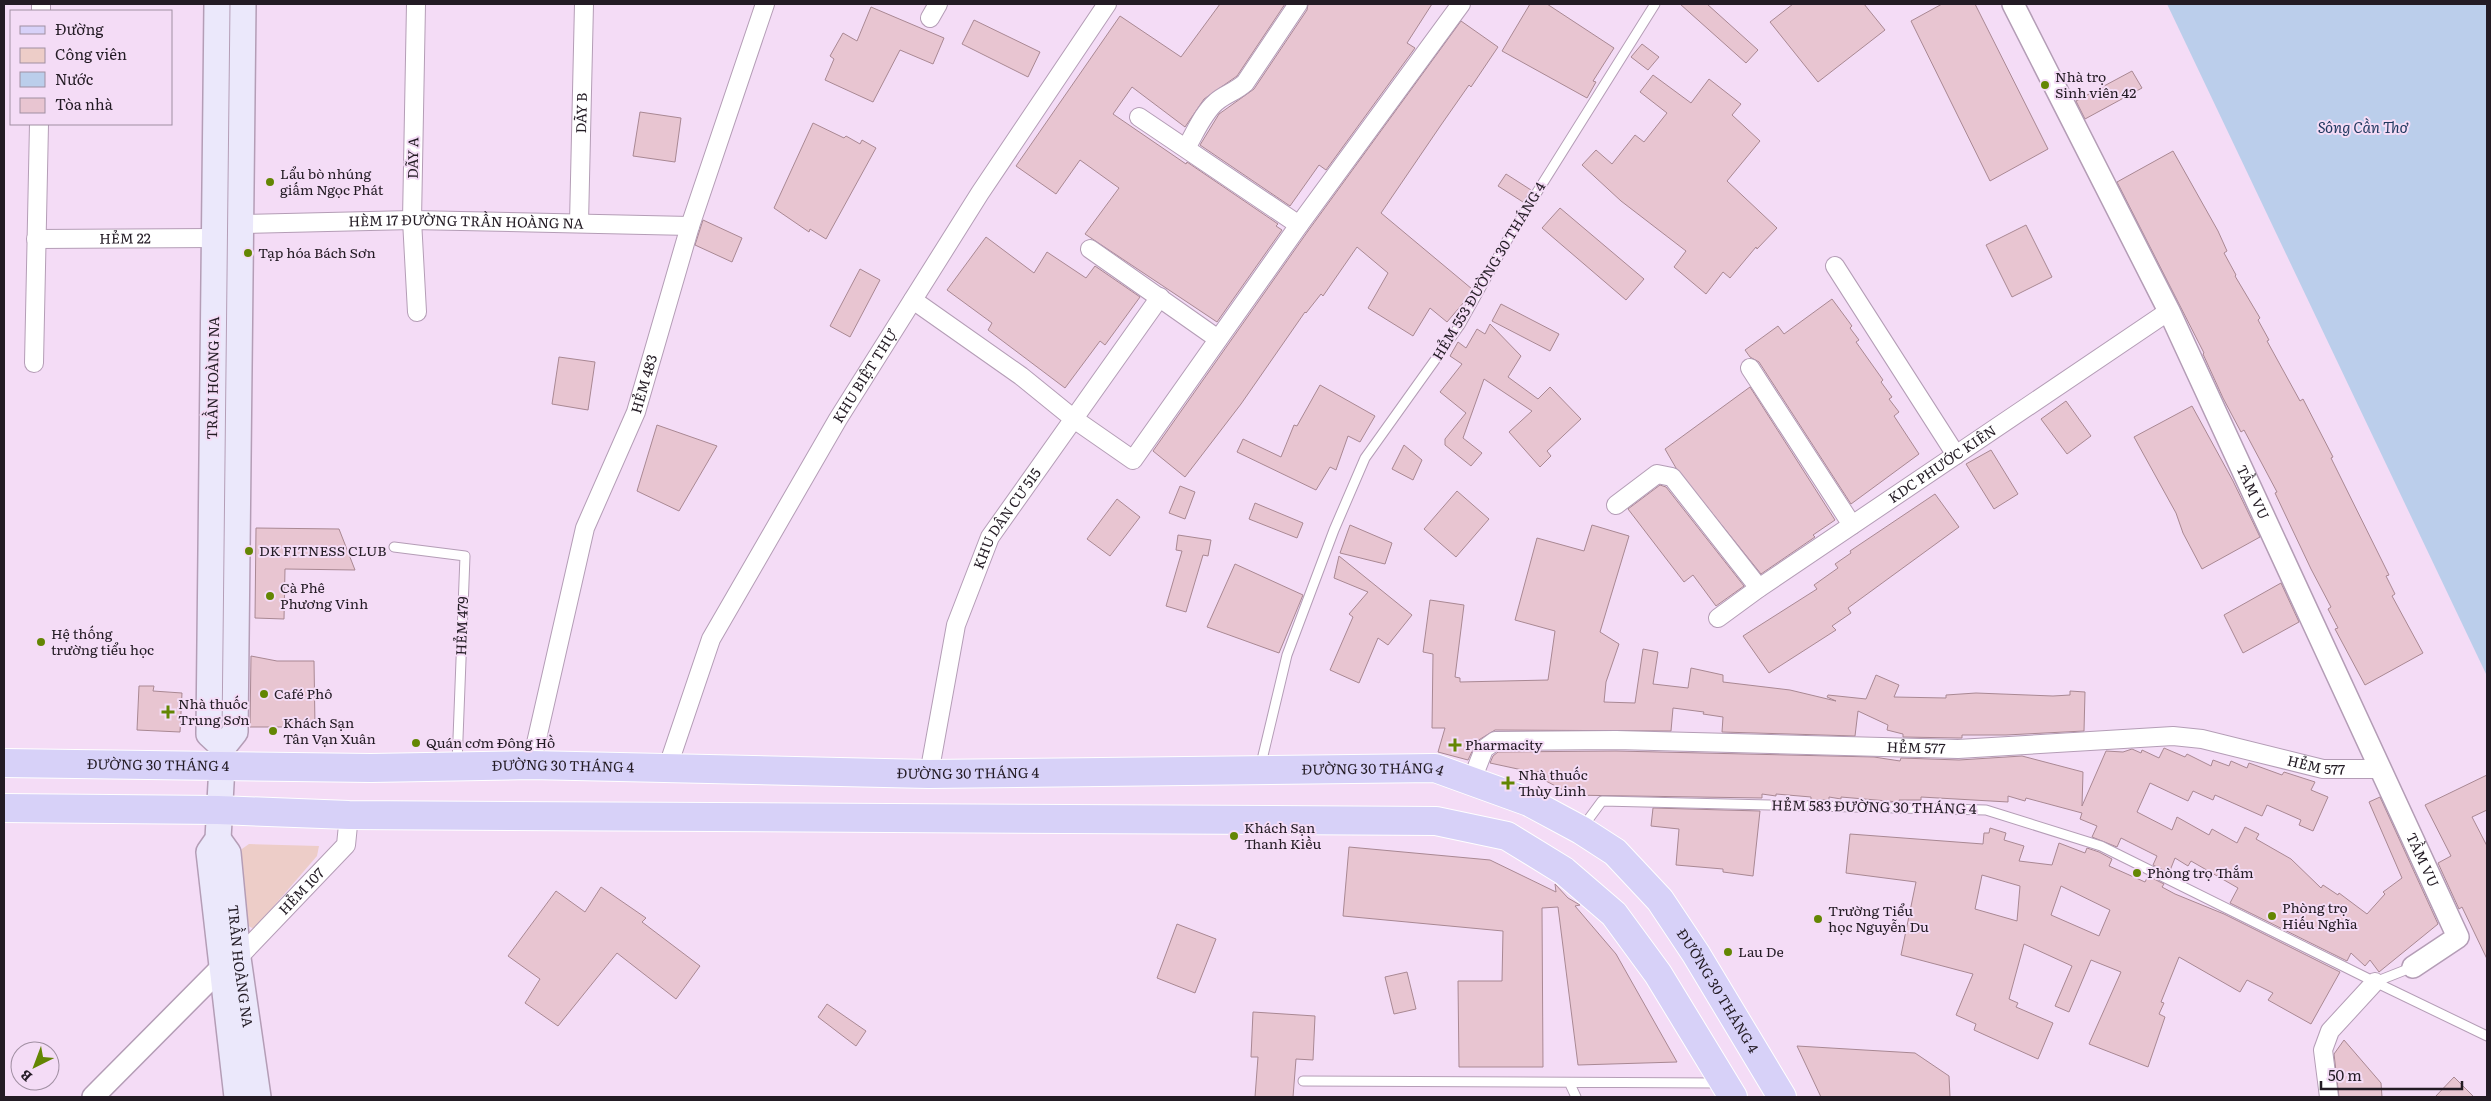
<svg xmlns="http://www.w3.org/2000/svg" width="2491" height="1101" font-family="Literata,serif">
<rect width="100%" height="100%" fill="#f4dcf6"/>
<path fill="#edcdc8" d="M249,844L319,846L317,856L254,929L245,924L239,851Z"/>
<path fill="#bbceeb" d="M2167,4H2487V676Z"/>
<path fill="#e8c5d1" stroke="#a98893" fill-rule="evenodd" d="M1220,4H1285L1237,76L1204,99L1185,127L1132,87L1113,114L1186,164L1187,162L1278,224L1276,226L1282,230L1217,322L1085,234L1119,188L1080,160L1056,194L1016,166L1120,16L1181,57Z
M1308,4H1432L1407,43L1415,48L1326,170L1319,165L1290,206L1200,145L1219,114L1254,89L1307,10Z
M1530,4H1547L1614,48L1593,81L1596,82L1587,98L1502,51Z
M1680,4H1707L1758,50L1746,63Z
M1793,4H1864L1885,30L1818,82L1770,22Z
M1942,4H1975L2048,149L1990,181L1911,21Z
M871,7L944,38L933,64L900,50L873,102L825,80L834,59L830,56L843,33L857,41Z
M974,20L1040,52L1028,77L962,44Z
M1461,21L1498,47L1471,87L1469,85L1441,125L1381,213L1472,289L1470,295L1447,322L1430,308L1413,336L1368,308L1388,273L1357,247L1323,296L1321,294L1306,313L1305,312L1241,404L1185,477L1153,451L1308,231Z
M1642,44L1659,57L1648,70L1631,57Z
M2132,71L2142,88L2085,119L2076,101Z
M1653,75L1691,103L1709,79L1741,104L1732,115L1760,141L1727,181L1777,228L1757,249L1756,247L1730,278L1723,272L1706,294L1674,267L1686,251L1621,201L1582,165L1596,150L1612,164L1635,135L1644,142L1667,113L1640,92Z
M640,112L681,118L675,162L633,156Z
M813,123L844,138L846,136L860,144L862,140L876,148L826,239L810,229L809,232L774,208Z
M2173,151L2218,231L2227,251L2224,253L2236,275L2235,276L2260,318L2258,320L2269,340L2267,341L2300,401L2303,399L2333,457L2331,458L2389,575L2386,576L2395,594L2392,596L2423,653L2365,685L2335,629L2338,628L2328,609L2331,607L2311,569L2275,493L2277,492L2244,430L2241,432L2223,398L2203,354L2204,353L2117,182Z
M1506,174L1531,190L1523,202L1498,186Z
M1560,208L1644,279L1626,300L1542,228Z
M703,220L742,238L732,262L695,245Z
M2026,225L2052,277L2012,297L1986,245Z
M986,237L1034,273L1047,252L1086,278L1095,266L1140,297L1105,345L1100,341L1065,388L988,330L992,323L947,290Z
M860,269L880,280L850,337L830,326Z
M1832,299L1852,326L1850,328L1859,340L1856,342L1883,380L1881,382L1892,397L1889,399L1899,412L1894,416L1919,454L1851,504L1759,362L1750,357L1745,350L1778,326L1784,334Z
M1501,304L1559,334L1550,351L1492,321Z
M1490,324L1521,356L1508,377L1538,399L1550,387L1581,419L1547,451L1551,456L1540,467L1509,432L1532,411L1484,379L1463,438L1482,453L1471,466L1445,445V439L1466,413L1440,392L1462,364L1450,356L1458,342L1466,348L1477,329L1485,334Z
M559,357L595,362L588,410L552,404Z
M1320,385L1375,416L1360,442L1348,436L1336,470L1330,467L1316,490L1237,452L1243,439L1281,457L1294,425L1297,426Z
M1750,387L1835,520L1813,535L1815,537L1761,574L1676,468L1665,449Z
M2066,401L2091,436L2067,454L2041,419Z
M2192,406L2233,481L2260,537L2202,569L2183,533L2176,513L2134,437Z
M657,425L717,446L679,511L637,491Z
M1404,445L1422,460L1413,480L1392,469Z
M1991,450L2018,494L1994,509L1966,464Z
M1660,485L1666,487L1744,586L1716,606L1693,575L1684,582L1628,509Z
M1180,486L1195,492L1185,519L1169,513Z
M1457,491L1489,519L1456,557L1424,529Z
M1935,494L1959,527L1848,608L1851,613L1832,626L1836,630L1769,673L1743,636L1817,589L1814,585L1838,568L1835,564L1851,553L1850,551Z
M1117,499L1140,517L1110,556L1087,539Z
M1255,503L1303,523L1297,538L1249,519Z
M1350,525L1392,543L1385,564L1340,553Z
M1592,525L1629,536L1600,632L1619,644L1606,682L1604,702L1635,703L1643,649L1658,652L1653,684L1688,688L1691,668L1723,675V682L1790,690L1836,701L1827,697L1828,695L1866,699L1876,675L1899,685L1894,697L1946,698V695L1976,693L2053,696L2070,695V691L2085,692L2084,731L2006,735H1962V738H1958L1903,737V734L1887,730L1888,725L1858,711L1855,736L1722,732L1723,717L1703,714L1704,712L1673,708L1671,731L1495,730L1477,741L1468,760L1438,752L1445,728H1432L1433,654L1423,652L1430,600L1464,605L1455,677L1460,678V682L1548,680L1555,631L1515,620L1537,538L1584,551Z
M256,528L339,529L355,570L285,569L284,619L255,618Z
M1178,535L1211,540L1208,556L1203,555L1186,612L1166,606L1182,551L1176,550Z
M1339,556L1412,615L1388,645L1378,638L1359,683L1330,670L1353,617L1349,614L1368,592L1334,578Z
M1235,564L1303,595L1279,653L1207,627Z
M2281,583L2299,622L2243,653L2224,615Z
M251,656L277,661H314L315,727H250Z
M139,686H154L153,691L182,693L180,732L137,730Z
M2164,748L2185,757L2187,754L2211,766L2213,760L2229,766L2231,761L2247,768L2249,763L2282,775L2284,772L2315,782L2311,790L2328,797L2313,831L2299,825L2301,820L2267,805L2262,816L2215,795L2213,800L2193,791L2188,801L2150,783L2137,812L2172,830L2177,817L2209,835L2212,829L2237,843L2245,827L2259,834L2256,839L2291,859L2321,888L2323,885L2338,895L2339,893L2367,914L2385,894L2383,892L2402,878L2369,802L2380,797L2438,924L2379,972L2370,960L2365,966L2351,953L2347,961L2230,903L2238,888L2191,861L2188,866L2175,858L2169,873L2153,865L2157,856L2121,838L2117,847L2092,837L2097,826L2080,819L2082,813L2026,798L2025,801L2008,796V802L1921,797V800H1899V802L1841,797V799L1829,797V800H1811V797L1776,794V796L1762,794V798L1567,795V792L1544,780V772L1527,771L1490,763L1493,756L1498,752L1616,751L1874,757L1900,761L1901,758L1959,760L2022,756L2083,772L2082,806L2106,751L2123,752L2132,749L2141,753L2142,750L2159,758Z
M2487,775V810L2472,817L2487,846V959L2462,907L2459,909L2438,863L2451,856L2425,805Z
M1653,808L1760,811L1753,876L1723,872V869L1676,865L1679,829L1651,826Z
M1990,828L2006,833L2004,840L2024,846L2019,861L2052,865L2059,843L2085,853L2087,848L2099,852L2112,859L2109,866L2145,882L2148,876L2164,884L2162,887L2175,894L2224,914L2340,972L2311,1024L2268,1000L2273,993L2247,980L2240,992L2179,957L2161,1002L2164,1003L2159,1014L2165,1017L2148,1067L2089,1044L2121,972L2091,960L2069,1012L2055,1006L2072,966L2024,944L2009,999L2018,1003L2016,1007L2053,1023L2038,1059L1974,1030L1976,1024L1956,1015L1973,974L1901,955L1916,882L1846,873L1850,834L1983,844L1984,833H1989ZM1982,875L2020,886L2017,921L1975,909ZM2061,886L2110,910L2099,936L2051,915Z
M1349,847L1490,860L1556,892L1555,884L1568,898L1580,905L1575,906L1616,954L1677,1062L1578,1065L1558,907L1542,908L1543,1067H1459L1458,981H1502L1503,931L1343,916Z
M601,887L646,918L642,922L700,966L676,999L617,953L558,1026L525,1003L540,979L508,956L556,891L585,912Z
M1177,924L1216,939L1195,993L1157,978Z
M1407,972L1416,1009L1394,1014L1385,977Z
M827,1004L866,1031L856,1046L818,1017Z
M1253,1012L1315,1016L1313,1060L1296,1059L1293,1097H1255L1258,1057H1251Z
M2344,1040L2381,1083L2382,1097H2339L2334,1054Z
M1797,1046L1915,1053L1949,1076L1950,1097H1821Z
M2454,1077L2474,1097H2435Z"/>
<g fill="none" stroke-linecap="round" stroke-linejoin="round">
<g stroke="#b49db6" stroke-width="11">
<path id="service" d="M394,547L465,556L457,764
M1260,768L1287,655L1334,530L1365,458L1460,325L1509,237L1655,4
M1582,828L1602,801L1986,810L2101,846L2375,982L2413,967
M2375,982L2487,1036
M1303,1081L1719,1083
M1570,1084L1576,1097"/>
</g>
<g stroke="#b49db6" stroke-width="20">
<g id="minor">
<path d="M416,4L412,220L417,312"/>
<path d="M41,11V4"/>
<path d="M930,18L938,4"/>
<path d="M1139,117L1299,225"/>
<path d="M1186,148C1195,133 1203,113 1216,102C1225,94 1235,92 1245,83L1298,4"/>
<path id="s1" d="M579,223L584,4"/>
<path id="s2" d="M241,224L412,220L690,226"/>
<path id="s3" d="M36,239L214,238"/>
<path d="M1090,249L1218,339"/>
<path d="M1835,266L1956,455"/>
<path d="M913,300L1021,376L1074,419L1133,460L1299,225L1461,4"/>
<path d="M34,363L39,124"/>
<path d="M1750,368L1852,525"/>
<path d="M1616,505L1657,474L1672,477L1759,588"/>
<path id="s4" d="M1718,618L1759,588L2169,311"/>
<path id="s5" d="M531,765L585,528L636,412L690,226L765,4"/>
<path id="s6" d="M667,769L711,639L838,419L980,193L1107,4"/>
<path id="s7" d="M929,774L956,625L990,537L1160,297"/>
<path id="s8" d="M1472,780L1484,749L1495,741L1616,740L1958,749L2173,736L2202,739L2323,769H2380"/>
<path id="s9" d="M238,958L346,845L349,815"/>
<path d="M2329,1097L2323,1050L2330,1031L2375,982"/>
</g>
</g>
<g stroke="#b49db6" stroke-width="24">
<g id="tertiary">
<path id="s10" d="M2013,4L2169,311L2458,937L2413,967"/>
<path d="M93,1097L220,969"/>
</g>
</g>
<g stroke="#b49db6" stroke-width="28">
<g id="secondary">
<path d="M217,4L209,734L223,747"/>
<path id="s11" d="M218,839L228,853L238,958L258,1097"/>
<path d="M237,1097L209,852L218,839L223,747L235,732L243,4"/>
</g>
</g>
<g stroke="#fff" stroke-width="30">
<g id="primary">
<path id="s12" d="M4,763L371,768L531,765L929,774L1435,768L1529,802L1581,830L1615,852L1660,900L1696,954L1782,1097"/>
<path d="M4,808L218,810L349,815L1436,821L1507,836L1564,871L1614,914L1658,974L1733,1097"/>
</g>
</g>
<use href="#service" stroke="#fff" stroke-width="9"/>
<use href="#minor" stroke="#fff" stroke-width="18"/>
<use href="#tertiary" stroke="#fff" stroke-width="21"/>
<use href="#secondary" stroke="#ebe8fb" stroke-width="25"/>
<use href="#primary" stroke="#d7d1f8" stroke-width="28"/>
</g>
<g fill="#638603" stroke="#f4dcf6" stroke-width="2">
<circle cx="2045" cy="85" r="5"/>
<circle cx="270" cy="182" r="5"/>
<circle cx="248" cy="253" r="5"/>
<circle cx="249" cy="551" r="5"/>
<circle cx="270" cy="596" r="5"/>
<circle cx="41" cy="642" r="5"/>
<circle cx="264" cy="694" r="5"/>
<path d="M165.5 704.5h5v5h5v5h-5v5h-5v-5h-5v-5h5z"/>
<circle cx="273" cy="731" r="5"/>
<circle cx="416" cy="743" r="5"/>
<path d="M1452.5 737.5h5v5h5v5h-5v5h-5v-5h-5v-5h5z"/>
<path d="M1505.5 775.5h5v5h5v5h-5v5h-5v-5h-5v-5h5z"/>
<circle cx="1234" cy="836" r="5"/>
<circle cx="2137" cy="873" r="5"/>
<circle cx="2272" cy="916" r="5"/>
<circle cx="1818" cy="919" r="5"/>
<circle cx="1728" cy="952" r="5"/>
</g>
<g text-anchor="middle" stroke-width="4" stroke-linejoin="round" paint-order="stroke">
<g font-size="14" fill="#231b24" stroke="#f4dcf6" text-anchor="start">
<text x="2055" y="82">Nhà trọ<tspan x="2055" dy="16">Sinh viên 42</tspan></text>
<text x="280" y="179">Lẩu bò nhúng<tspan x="280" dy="16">giấm Ngọc Phát</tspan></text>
<text x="258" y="258">Tạp hóa Bách Sơn</text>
<text x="259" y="556">DK FITNESS CLUB</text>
<text x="280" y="593">Cà Phê<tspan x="280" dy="16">Phương Vinh</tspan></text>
<text x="51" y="639">Hệ thống<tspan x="51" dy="16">trường tiểu học</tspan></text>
<text x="274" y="699">Café Phô</text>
<text x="178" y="709">Nhà thuốc<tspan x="178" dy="16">Trung Sơn</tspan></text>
<text x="283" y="728">Khách Sạn<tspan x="283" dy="16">Tân Vạn Xuân</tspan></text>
<text x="426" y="748">Quán cơm Đông Hồ</text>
<text x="1465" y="750">Pharmacity</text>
<text x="1518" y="780">Nhà thuốc<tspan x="1518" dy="16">Thùy Linh</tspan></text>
<text x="1244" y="833">Khách Sạn<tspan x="1244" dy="16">Thanh Kiều</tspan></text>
<text x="2147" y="878">Phòng trọ Thắm</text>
<text x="2282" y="913">Phòng trọ<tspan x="2282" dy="16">Hiếu Nghĩa</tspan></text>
<text x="1828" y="916">Trường Tiểu<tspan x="1828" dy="16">học Nguyễn Du</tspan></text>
<text x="1738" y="957">Lau De</text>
</g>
<g font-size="14" fill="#231b24" stroke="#f4dcf6">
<text dy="5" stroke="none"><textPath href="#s1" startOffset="110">DÃY B</textPath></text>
<text transform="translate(413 158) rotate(-89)" y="5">DÃY A</text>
<text dy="5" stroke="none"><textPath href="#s2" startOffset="225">HÈM 17 ĐƯỜNG TRẦN HOÀNG NA</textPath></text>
<text dy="5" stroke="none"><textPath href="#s3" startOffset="89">HẺM 22</textPath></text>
<text transform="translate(1489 271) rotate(-59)" y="5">HẺM 553 ĐƯỜNG 30 THÁNG 4</text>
<text dy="5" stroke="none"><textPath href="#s6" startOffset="442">KHU BIỆT THỰ</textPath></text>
<text transform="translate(213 378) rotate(-89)" y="5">TRẦN HOÀNG NA</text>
<text dy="5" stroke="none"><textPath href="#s5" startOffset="399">HẺM 483</textPath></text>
<text dy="5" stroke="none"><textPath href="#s4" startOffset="272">KDC PHƯỚC KIÊN</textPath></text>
<text dy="5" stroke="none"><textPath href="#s10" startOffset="544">TẦM VU</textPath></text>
<text dy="5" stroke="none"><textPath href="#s7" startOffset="270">KHU DÂN CƯ 515</textPath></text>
<text transform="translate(462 626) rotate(-88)" y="5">HẺM 479</text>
<text dy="5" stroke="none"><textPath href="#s8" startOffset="468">HẺM 577</textPath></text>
<text dy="5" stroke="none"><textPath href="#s8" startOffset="872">HẺM 577</textPath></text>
<text dy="5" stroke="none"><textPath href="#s12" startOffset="154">ĐƯỜNG 30 THÁNG 4</textPath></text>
<text dy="5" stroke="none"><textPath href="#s12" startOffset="559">ĐƯỜNG 30 THÁNG 4</textPath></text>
<text dy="5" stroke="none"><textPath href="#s12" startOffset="1369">ĐƯỜNG 30 THÁNG 4</textPath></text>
<text dy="5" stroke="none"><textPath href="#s12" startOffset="964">ĐƯỜNG 30 THÁNG 4</textPath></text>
<text transform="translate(1874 807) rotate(1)" y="5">HẺM 583 ĐƯỜNG 30 THÁNG 4</text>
<text dy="5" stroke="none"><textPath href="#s10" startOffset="949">TẦM VU</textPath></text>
<text dy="5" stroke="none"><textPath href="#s9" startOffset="92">HẺM 107</textPath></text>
<text dy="5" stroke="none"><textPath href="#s11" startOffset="131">TRẦN HOÀNG NA</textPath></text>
<text dy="5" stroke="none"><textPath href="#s12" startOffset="1804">ĐƯỜNG 30 THÁNG 4</textPath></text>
</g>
<g font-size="15" font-style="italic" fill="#1e375e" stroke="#f4dcf6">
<text x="2363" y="133">Sông Cần Thơ</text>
</g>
</g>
<rect width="2491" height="1101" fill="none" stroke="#231b24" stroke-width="10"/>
<rect x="10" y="10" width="162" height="115" fill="#f4dcf6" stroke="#a08fa2"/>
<rect x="20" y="26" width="25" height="8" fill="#d7d1f8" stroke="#a08fa2"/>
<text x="55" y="35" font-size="15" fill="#231b24">Đường</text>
<rect x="20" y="48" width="25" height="15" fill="#edcdc8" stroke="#a08fa2"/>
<text x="55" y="60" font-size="15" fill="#231b24">Công viên</text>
<rect x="20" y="72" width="25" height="15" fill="#bbceeb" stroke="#a08fa2"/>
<text x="55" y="85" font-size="15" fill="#231b24">Nước</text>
<rect x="20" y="98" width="25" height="15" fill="#e8c5d1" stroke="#a08fa2"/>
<text x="55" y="110" font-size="15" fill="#231b24">Tòa nhà</text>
<g transform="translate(35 1066) rotate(222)"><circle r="24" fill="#f4dcf6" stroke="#a08fa2"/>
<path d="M0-4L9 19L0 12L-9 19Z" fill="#638603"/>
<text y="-8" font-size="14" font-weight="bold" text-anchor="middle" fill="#231b24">B</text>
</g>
<path d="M2321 1081v8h141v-8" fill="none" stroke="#231b24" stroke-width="2.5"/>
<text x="2328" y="1081" font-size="15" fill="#231b24" stroke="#f4dcf6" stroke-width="4" paint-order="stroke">50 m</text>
</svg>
